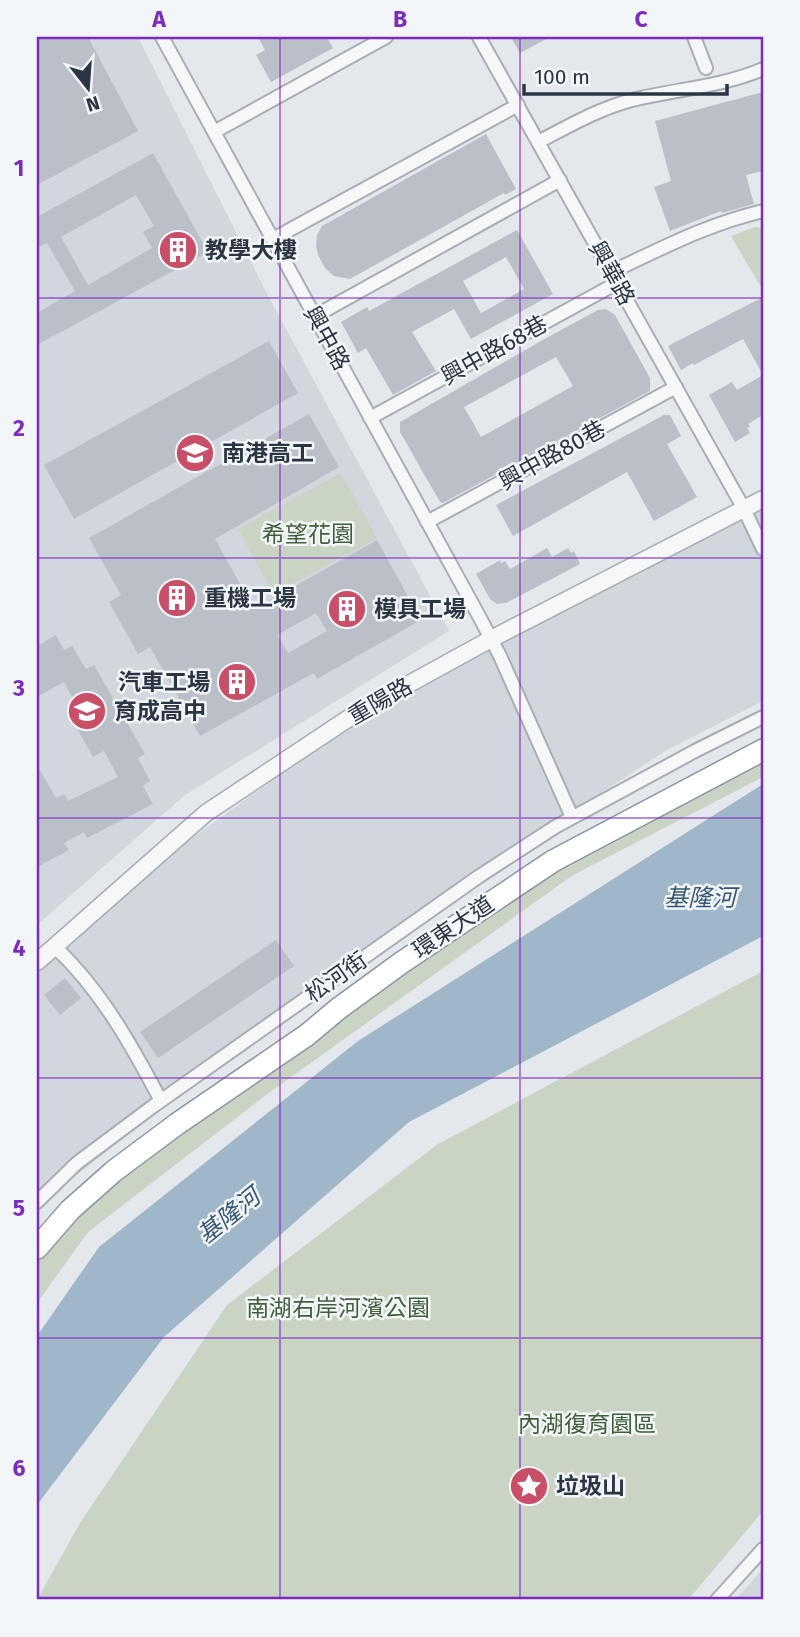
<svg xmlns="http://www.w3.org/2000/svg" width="800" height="1637" font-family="'Fira Sans','Noto Sans TC',sans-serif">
<rect width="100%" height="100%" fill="#e4e7eb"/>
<path fill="#d2d6dd" d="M39,37H138L264,288L449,631L185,795L37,925V38Z
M763,502V701L667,750L495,862L299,998L48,1198L37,1209V971L177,849L328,740L665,550Z
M763,1569V1600H735Z"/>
<path fill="#cad4c5" d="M754,227L763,228V285L761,287L731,236Z
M341,473L377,538L274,594L238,529Z
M763,750V777L573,875L266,1095L88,1232L37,1303V1262L91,1200L189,1122L527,880Z
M763,971V1511L688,1600H37L80,1523L227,1305L438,1144Z"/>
<path fill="#a0b7c9" d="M763,784V936L409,1122L164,1337L37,1505V1336L99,1247L358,1041Z"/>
<path fill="#bbc0c8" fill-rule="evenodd" d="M37,37H88L138,131L37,185Z
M258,37H327L333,48L271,82L256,55L265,50Z
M511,37H550L520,53Z
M763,92V171L746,175L754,204L722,213L721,211L670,231L654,187L671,181L655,121Z
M486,134L516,189L505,195L504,193L350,279L334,276L325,268L318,255L316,246L317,235L322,226Z
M153,153L208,252L37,345V313L75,291L47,243L37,248V217ZM136,195L154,226L143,232L152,248L88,285L61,237Z
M517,230L553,294L471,339L454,309L412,332L436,371L393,395L366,348L358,353L341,322L367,307L369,311ZM506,257L524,289L481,313L463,281Z
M763,297V375L743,339L694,365L693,363L681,370L668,346Z
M606,309L615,315L650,378V391L443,503L440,502L400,432V422L548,337L598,310ZM556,357L573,386L481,437L464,407Z
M269,341L298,393L74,519L44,465Z
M763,375V415L748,424L750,427L747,428L750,433L735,442L709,395L732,382L737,390Z
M309,414L339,467L215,539L254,609L377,540L421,620L317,679L314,673L200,736L150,647L138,654L109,602L121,595L89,538ZM316,613L327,631L288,653L277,635Z
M664,415H670L681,436L667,444L697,497L654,521L627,472L513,536L496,505Z
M547,548L552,557L568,548L571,553L574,551L580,564L506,603L497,604L490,599L476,574L500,560L501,563L505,561L510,569Z
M56,635L64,650L72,646L86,669L94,665L145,754L138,758L150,781L143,786L153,804L87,838L84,832L64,843L69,850L37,867V765L56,798L64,794L68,801L118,777L104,751L93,757L66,709L75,703L64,682L37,697V646Z
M276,940L294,966L158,1058L140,1032Z
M65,978L81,998L60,1015L44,995Z"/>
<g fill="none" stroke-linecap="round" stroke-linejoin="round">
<g stroke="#a9aeb5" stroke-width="16">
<path id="minor" d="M162,37L480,618L500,656L572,817
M479,37L744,509L763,549
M694,37L706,68
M214,132L386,37
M538,142C569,126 598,109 632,100C676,89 721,87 763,69
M273,239L518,105
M611,272C665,247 705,225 763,211
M315,316L560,180
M370,418L617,283
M427,522L676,387
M55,947C101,990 132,1046 161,1101
M37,1202L77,1163L152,1107L478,877L555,827L695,751L763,717
M717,1600L763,1549"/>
</g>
<g stroke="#a9aeb5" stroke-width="19">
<path id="tertiary" d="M37,962L206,813L358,712L491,639L763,499"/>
</g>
<g stroke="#8b95a1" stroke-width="24">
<path id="trunk" d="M37,1248L70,1210L114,1171L177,1124L307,1035L338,1009L401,963L553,861L763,750"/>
</g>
<use href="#minor" stroke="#f6f7f9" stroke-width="12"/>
<use href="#tertiary" stroke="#f6f7f9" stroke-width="16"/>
<use href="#trunk" stroke="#fff" stroke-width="21"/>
</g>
<path fill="none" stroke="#7b2cbf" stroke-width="2" stroke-opacity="0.55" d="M280,37V1600M520,37V1600M37,298H763M37,558H763M37,818H763M37,1078H763M37,1338H763"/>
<defs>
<g id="building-disc" transform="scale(2.0125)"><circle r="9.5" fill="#c94f69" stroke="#f3f6f8"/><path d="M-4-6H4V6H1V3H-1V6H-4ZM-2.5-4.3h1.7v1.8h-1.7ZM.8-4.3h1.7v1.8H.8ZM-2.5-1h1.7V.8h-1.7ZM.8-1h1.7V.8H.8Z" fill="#fff"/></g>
<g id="school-disc" transform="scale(2.0125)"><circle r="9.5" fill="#c94f69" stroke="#f3f6f8"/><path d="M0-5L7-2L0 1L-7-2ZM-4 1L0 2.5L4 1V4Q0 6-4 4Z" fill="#fff"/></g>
<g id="sight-disc" transform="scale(2.0125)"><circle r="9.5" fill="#c94f69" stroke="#f3f6f8"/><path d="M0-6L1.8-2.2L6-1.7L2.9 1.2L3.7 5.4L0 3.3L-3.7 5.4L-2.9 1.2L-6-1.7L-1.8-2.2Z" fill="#fff"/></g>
</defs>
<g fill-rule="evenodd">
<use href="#building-disc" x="178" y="250"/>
<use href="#school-disc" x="195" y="453"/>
<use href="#building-disc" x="177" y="598"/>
<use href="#building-disc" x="347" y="609"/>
<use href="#building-disc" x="237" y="682"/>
<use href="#school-disc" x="87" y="711"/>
<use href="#sight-disc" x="529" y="1486"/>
</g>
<g text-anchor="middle" stroke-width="5" stroke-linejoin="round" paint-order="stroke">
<g font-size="23" font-weight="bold" fill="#2c3543" stroke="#f3f6f8" text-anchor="start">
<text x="205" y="258">教學大樓</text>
<text x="222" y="461">南港高工</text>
<text x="204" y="606">重機工場</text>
<text x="374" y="617">模具工場</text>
<text x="210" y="690" text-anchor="end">汽車工場</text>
<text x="114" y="719">育成高中</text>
<text x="556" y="1494">垃圾山</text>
</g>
<g font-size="23" fill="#2c3543" stroke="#f3f6f8">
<text transform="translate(612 273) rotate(61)" y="8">興華路</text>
<text transform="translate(327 338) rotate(61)" y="8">興中路</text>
<text transform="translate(494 350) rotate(-29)" y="8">興中路68巷</text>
<text transform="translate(552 455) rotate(-29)" y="8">興中路80巷</text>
<text transform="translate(380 701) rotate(-30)" y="8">重陽路</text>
<text transform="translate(453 927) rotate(-34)" y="8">環東大道</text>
<text transform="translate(336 977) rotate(-35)" y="8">松河街</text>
</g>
<g font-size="23" fill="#435e3a" stroke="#f3f6f8">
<text x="308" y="542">希望花園</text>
<text x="338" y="1316">南湖右岸河濱公園</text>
<text x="587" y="1432">內湖復育園區</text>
</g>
<g font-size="24" font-style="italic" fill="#375775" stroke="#f3f6f8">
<text x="700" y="906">基隆河</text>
<text transform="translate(229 1216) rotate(-39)" y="8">基隆河</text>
</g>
</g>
<rect width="800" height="1637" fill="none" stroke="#f3f6f8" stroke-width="77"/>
<g transform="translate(88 88) rotate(163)" stroke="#f3f6f8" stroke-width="5" paint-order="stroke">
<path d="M0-5L12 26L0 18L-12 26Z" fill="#2c3543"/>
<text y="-10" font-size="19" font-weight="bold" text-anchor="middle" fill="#2c3543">N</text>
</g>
<path d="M524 84v10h203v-10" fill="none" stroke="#2c3543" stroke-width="3.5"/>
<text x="534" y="84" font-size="21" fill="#2c3543" stroke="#f3f6f8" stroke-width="5" paint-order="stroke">100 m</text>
<rect x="38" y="38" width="724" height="1560" fill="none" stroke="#7b2cbf" stroke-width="2.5"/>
<g font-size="23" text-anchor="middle" font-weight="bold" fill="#7b2cbf">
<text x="159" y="27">A</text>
<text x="400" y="27">B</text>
<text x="641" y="27">C</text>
<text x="19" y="176">1</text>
<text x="19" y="436">2</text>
<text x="19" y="696">3</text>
<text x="19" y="956">4</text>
<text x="19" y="1216">5</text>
<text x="19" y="1476">6</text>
</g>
</svg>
